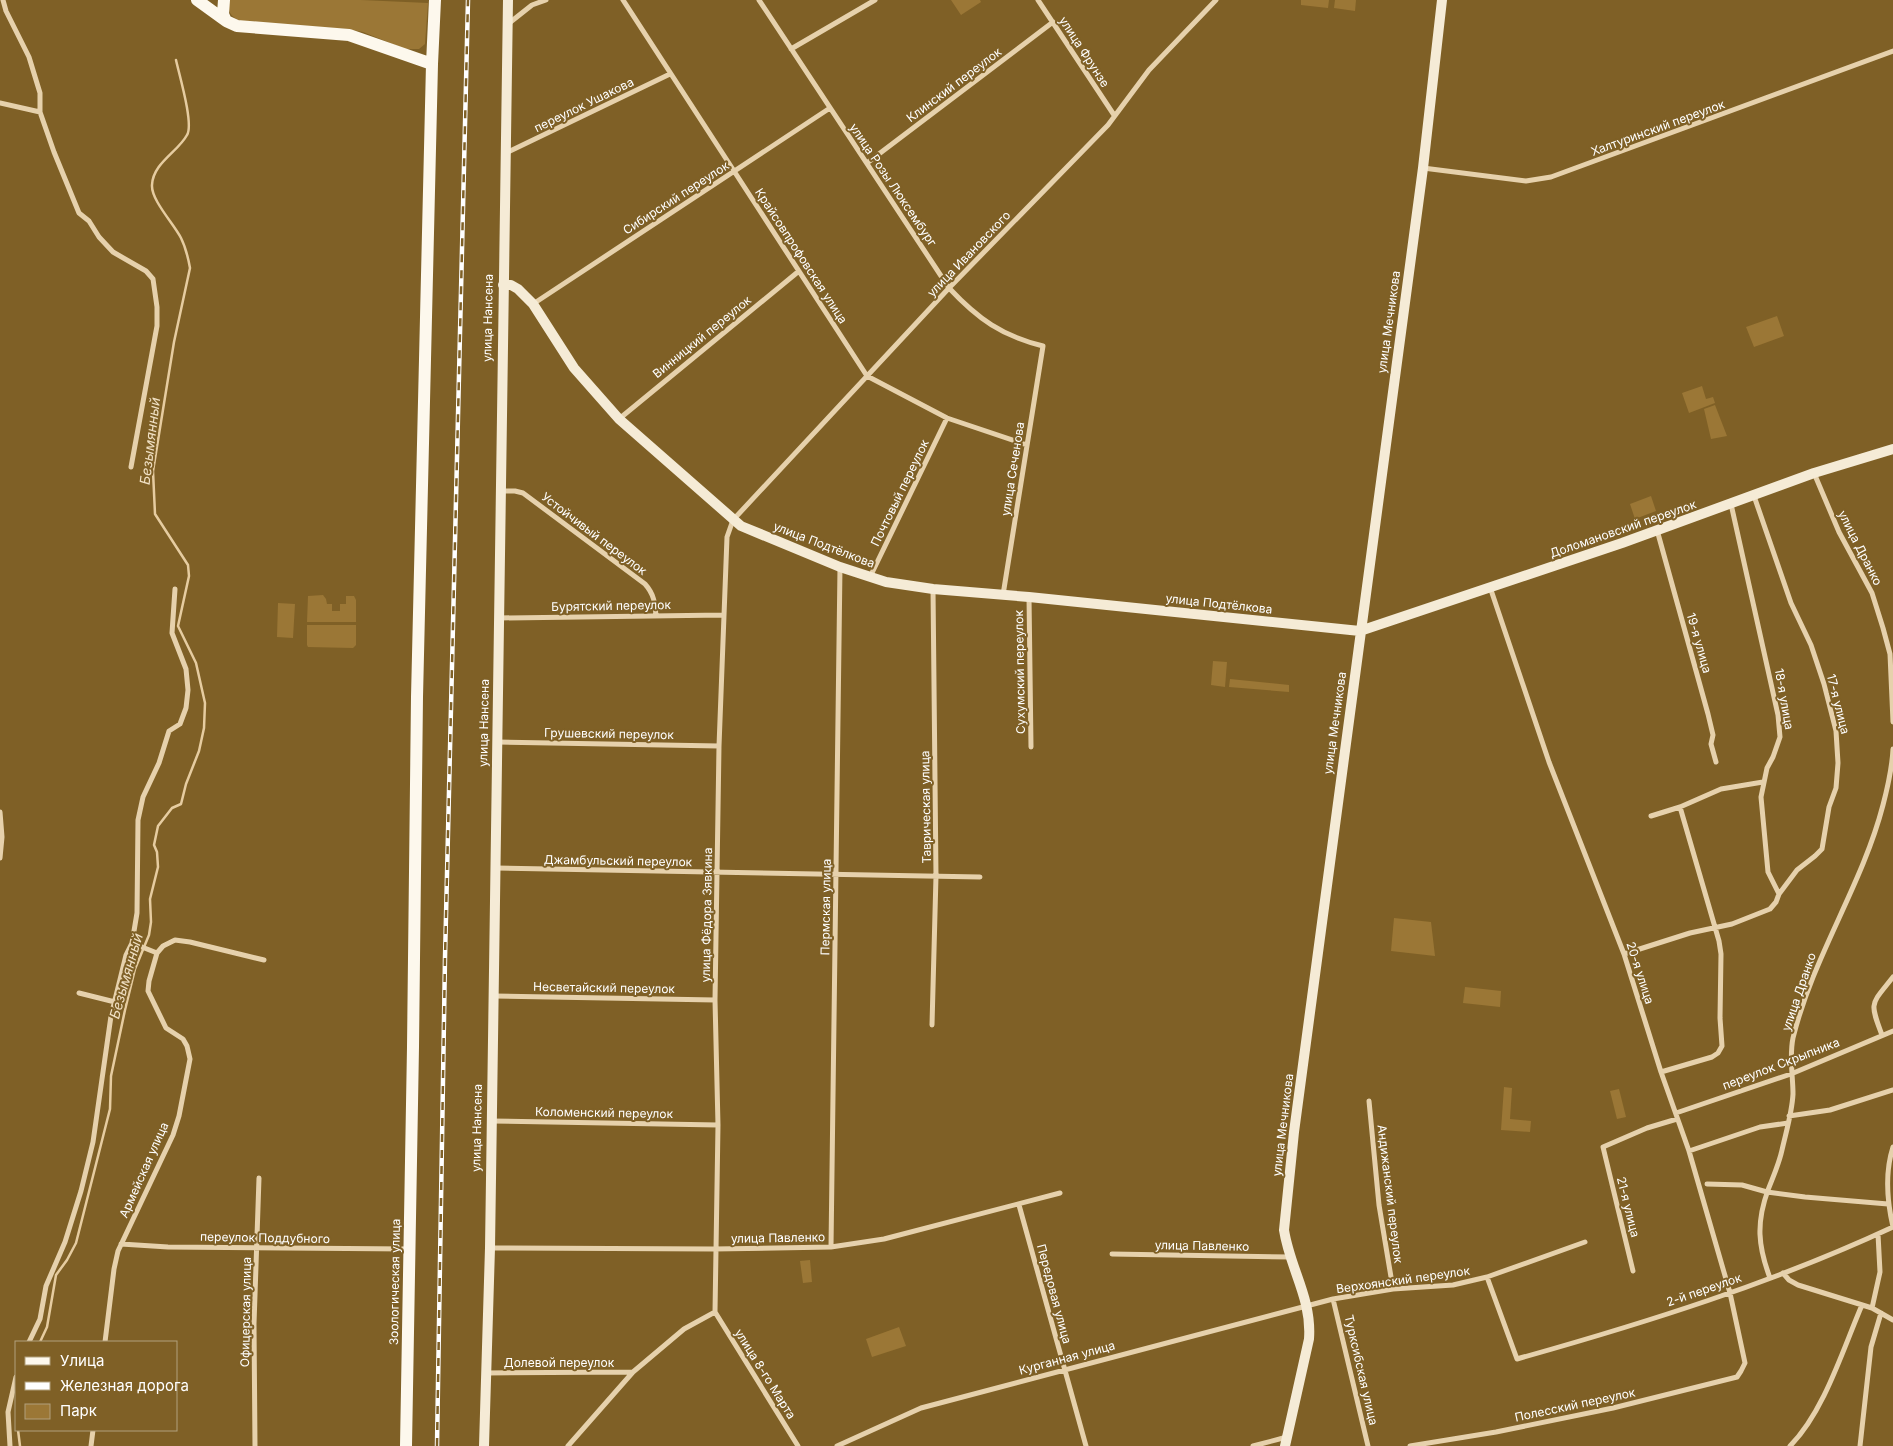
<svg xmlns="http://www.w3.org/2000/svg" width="1893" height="1446" font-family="Inter,sans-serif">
<rect width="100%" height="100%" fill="#7f6026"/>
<path fill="#9b7736" d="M229,0H361L428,3L425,44L419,49H405L363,32L347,29L240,21C229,15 228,12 229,0Z
M951,0H980L981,2L961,15Z
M1301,0H1329L1328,8L1301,5Z
M1335,0H1356L1355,11L1334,8Z
M1777,316L1784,336L1754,347L1746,327Z
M1702,386L1706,399L1713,397L1715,403L1689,413L1682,393Z
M1715,405L1727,436L1711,439L1704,409Z
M1651,496L1656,511L1635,519L1630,504Z
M323,595L326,599L327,604H332V611H340V604H346V596H354L356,600V622H307L308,596Z
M278,603L295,604L293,638L277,637Z
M307,625H356V645L353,648L308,647L307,645Z
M1213,661L1227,662L1225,687L1211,685Z
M1230,679L1289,685V692L1229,687Z
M1394,918L1431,922L1435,956L1391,951Z
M1465,987L1501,991L1500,1007L1463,1003Z
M1504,1087L1512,1088L1510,1119L1531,1121L1530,1132L1501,1130Z
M1619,1089L1626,1117L1617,1119L1610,1091Z
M810,1260L812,1282L803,1283L800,1261Z
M899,1327L906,1346L872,1357L866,1339Z"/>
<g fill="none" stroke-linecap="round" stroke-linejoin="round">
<path stroke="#e6cca0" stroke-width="2.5" d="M40,1342L47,1327L56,1275L67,1260L76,1243L110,1109L111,1076L125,1010L135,969L149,935L151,922L150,899L158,867L157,852L154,845L158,826L172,808L181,804L186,784L199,751L204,728L205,703L196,663L178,626L189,576L188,565L155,514L153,471L174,342L190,268C188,257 186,248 181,238C174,224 151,200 152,185C153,163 178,152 187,135C194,124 179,74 176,60
M18,1430L20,1446"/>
<path stroke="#e6d1ac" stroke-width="5" d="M3,0L6,11L29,57L40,93V112L54,152L79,213L89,221L99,237L113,252L146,271L153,279L157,307V326L131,467
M623,0L867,376L947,418L1027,445
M759,0L949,288C978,319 1002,336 1043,346L1003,595
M1038,0L1114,115
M508,24L532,5L546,0
M791,49L875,0
M0,103L40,112
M506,153L670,74
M867,163L1053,22
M1423,168L1526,181L1551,177L1893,51
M533,304L830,108
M619,419L799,271
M1814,473L1839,532L1872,593L1883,628L1890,654L1893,722
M500,491H515L523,493L645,584C654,594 655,603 656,616
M1731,504L1778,715L1780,737L1773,757L1767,768L1761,797L1768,872L1779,894
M1657,530L1708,714L1713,735L1711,744L1716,762
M870,577L947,418
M1029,597L1031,747
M499,618L723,615
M498,742L719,746
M0,812L2,837L0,858
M1651,816L1680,807L1721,789L1763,782
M496,868L980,877
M132,943L157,953
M1624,954L1690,933L1732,924L1770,909L1776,902L1779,894L1797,870L1815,856L1822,849L1829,807L1836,788L1838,763L1836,731L1824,684L1811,645L1791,603L1754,496
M79,993L115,1002
M494,996L715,1000
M932,1025L936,876L933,589
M1882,1035C1869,1001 1871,1005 1893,977
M1661,1072L1712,1057L1718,1053L1722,1046L1720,1018L1721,954L1719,941L1680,807
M1369,1101L1379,1205L1393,1289
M1676,1113L1791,1074L1893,1031
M1789,1116L1830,1110L1893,1090
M491,1121L718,1125
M1689,1151L1760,1127L1788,1123
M1707,1184L1742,1185L1767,1192L1805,1197L1888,1204
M1019,1205L1086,1446
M1893,1227C1887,1201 1885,1172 1893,1147
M121,1244L168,1247L408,1249
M831,1247L840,567
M490,1248L714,1249L831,1247L884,1239L1060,1193
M1112,1254L1291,1257
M1633,1271L1603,1147L1647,1128L1677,1119
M1783,1273L1789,1280L1798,1285L1872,1308L1893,1320
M1487,1277L1517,1359C1645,1323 1773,1283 1893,1227
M1770,1278C1758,1246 1756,1223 1768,1190C1773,1177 1779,1164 1782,1150C1786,1132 1792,1113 1793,1094C1793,1076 1789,1057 1793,1038C1813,956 1862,886 1883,805C1888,786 1892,769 1893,749
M1333,1299L1368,1446
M1872,1308L1880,1272L1878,1234
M715,1312L718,1125L715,1000L719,746L727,537L733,520L949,288L1108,125L1149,70L1216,0
M715,1312L798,1446
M29,1342L40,1319L46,1286L65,1242L81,1191L93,1142L111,1016L126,955L132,943L137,913L138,820L143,797L159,763L169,731L180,724L186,708L188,690L186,669L172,633L175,589
M105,1342L114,1269L118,1251L173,1135L179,1116L190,1059L187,1046L183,1039L166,1028L148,991L149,981L157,953L163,946L175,940L190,942L264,960
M487,1373L633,1372
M10,1446L8,1412L16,1377
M91,1446L93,1430
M255,1446L254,1324L259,1178
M568,1446L633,1372L684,1329L715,1312
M837,1446L921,1408L1333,1299L1393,1289L1453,1285L1487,1277L1585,1242
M1253,1446L1287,1437
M1410,1446L1496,1432L1613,1408L1737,1377L1741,1371L1745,1363L1730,1293L1689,1151L1661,1072L1624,954L1549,762L1490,587
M1790,1446C1824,1412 1843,1349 1862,1305
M1860,1446L1871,1347L1881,1313"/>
<path stroke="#f5ebd6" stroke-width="10" d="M503,285H511L518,289L533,304L574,368L619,419L741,526L840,567L886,582L933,589L1029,597L1360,631L1622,543L1814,473L1893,449
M484,1446L490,1248L508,0
M1285,1446L1309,1339C1312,1298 1290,1269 1284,1230L1294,1132L1423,168L1442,0"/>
<path stroke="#fdf8ed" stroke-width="12" d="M197,0L226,21L237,26L349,35L432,64
M224,0L223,14L226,21
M406,1446L413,1047L417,697L432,64L435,0"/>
<g stroke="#fff" stroke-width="4.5">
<path id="rail" d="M437,1446L445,958L468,0"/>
</g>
<use href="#rail" stroke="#7f6026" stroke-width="2.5" stroke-dasharray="8" stroke-linecap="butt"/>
</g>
<g text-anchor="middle" stroke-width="4" stroke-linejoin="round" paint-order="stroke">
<g font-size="12" fill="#fff" stroke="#7f6026">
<text transform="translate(1084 52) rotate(57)" y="4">улица Фрунзе</text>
<text transform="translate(954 85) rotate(-37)" y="4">Клинский переулок</text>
<text transform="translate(584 105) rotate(-26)" y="4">переулок Ушакова</text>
<text transform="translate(1658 128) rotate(-20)" y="4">Халтуринский переулок</text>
<text transform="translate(893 185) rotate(56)" y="4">улица Розы Люксембург</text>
<text transform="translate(676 198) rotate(-33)" y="4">Сибирский переулок</text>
<text transform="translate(969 254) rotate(-46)" y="4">улица Ивановского</text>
<text transform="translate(801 256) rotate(57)" y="4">Крайсовпрофовская улица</text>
<text transform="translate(488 318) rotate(-89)" y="4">улица Нансена</text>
<text transform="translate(1389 322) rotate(-82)" y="4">улица Мечникова</text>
<text transform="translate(702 337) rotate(-39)" y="4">Винницкий переулок</text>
<text transform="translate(1013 469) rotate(-81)" y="4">улица Сеченова</text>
<text transform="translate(900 493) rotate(-64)" y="4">Почтовый переулок</text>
<text transform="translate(1623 529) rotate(-19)" y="4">Доломановский переулок</text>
<text transform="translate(594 534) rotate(37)" y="4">Устойчивый переулок</text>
<text transform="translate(824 545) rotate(21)" y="4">улица Подтёлкова</text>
<text transform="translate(1860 548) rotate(63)" y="4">улица Дранко</text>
<text transform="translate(1219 604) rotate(6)" y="4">улица Подтёлкова</text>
<text transform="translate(611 606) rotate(-1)" y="4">Бурятский переулок</text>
<text transform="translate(1699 643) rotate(74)" y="4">19-я улица</text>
<text transform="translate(1020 672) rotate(-91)" y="4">Сухумский переулок</text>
<text transform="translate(1784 699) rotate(80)" y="4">18-я улица</text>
<text transform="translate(1838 704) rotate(76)" y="4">17-я улица</text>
<text transform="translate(484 723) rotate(-89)" y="4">улица Нансена</text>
<text transform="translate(1335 723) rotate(-82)" y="4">улица Мечникова</text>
<text transform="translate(609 734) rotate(1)" y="4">Грушевский переулок</text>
<text transform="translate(926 807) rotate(-91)" y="4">Таврическая улица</text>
<text transform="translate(618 861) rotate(1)" y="4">Джамбульский переулок</text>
<text transform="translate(826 907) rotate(-89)" y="4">Пермская улица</text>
<text transform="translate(707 915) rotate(-89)" y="4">улица Фёдора Зявкина</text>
<text transform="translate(1640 973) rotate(72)" y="4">20-я улица</text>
<text transform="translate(604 988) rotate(1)" y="4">Несветайский переулок</text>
<text transform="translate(1799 992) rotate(-71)" y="4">улица Дранко</text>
<text transform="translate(1781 1064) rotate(-21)" y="4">переулок Скрыпника</text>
<text transform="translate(604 1113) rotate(1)" y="4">Коломенский переулок</text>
<text transform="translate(1283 1125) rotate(-83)" y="4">улица Мечникова</text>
<text transform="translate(477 1128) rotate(-89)" y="4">улица Нансена</text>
<text transform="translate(144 1170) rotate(-66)" y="4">Армейская улица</text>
<text transform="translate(1390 1194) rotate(83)" y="4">Андижанский переулок</text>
<text transform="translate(1628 1207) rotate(76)" y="4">21-я улица</text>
<text transform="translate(265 1238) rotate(1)" y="4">переулок Поддубного</text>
<text transform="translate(778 1238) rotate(-1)" y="4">улица Павленко</text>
<text transform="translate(1202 1246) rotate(1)" y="4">улица Павленко</text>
<text transform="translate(1403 1280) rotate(-8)" y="4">Верхоянский переулок</text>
<text transform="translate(395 1282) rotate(-89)" y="4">Зоологическая улица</text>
<text transform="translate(1704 1290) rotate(-19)" y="4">2-й переулок</text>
<text transform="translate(1054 1294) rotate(75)" y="4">Передовая улица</text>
<text transform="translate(246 1312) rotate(-89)" y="4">Офицерская улица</text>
<text transform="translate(1067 1358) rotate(-15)" y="4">Курганная улица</text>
<text x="559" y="1367">Долевой переулок</text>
<text transform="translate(1361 1370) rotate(77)" y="4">Турксибская улица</text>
<text transform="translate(765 1374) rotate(58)" y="4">улица 8-го Марта</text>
<text transform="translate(1575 1405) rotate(-12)" y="4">Полесский переулок</text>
</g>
<g font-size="14" font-style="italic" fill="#f1e1c5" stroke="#7f6026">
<text transform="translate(150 441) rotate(-83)" y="5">Безымянный</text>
<text transform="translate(126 976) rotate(-74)" y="5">Безымянный</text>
</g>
</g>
<rect x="15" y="1341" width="162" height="90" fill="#7f6026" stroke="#b2a07d"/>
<rect x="25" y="1357" width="25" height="8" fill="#fdf8ed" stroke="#b2a07d"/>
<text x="60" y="1366" font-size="15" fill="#ffffff">Улица</text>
<rect x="25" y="1382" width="25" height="8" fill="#ffffff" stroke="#b2a07d"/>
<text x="60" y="1391" font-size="15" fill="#ffffff">Железная дорога</text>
<rect x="25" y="1404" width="25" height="15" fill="#9b7736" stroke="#b2a07d"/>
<text x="60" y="1416" font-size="15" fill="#ffffff">Парк</text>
</svg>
